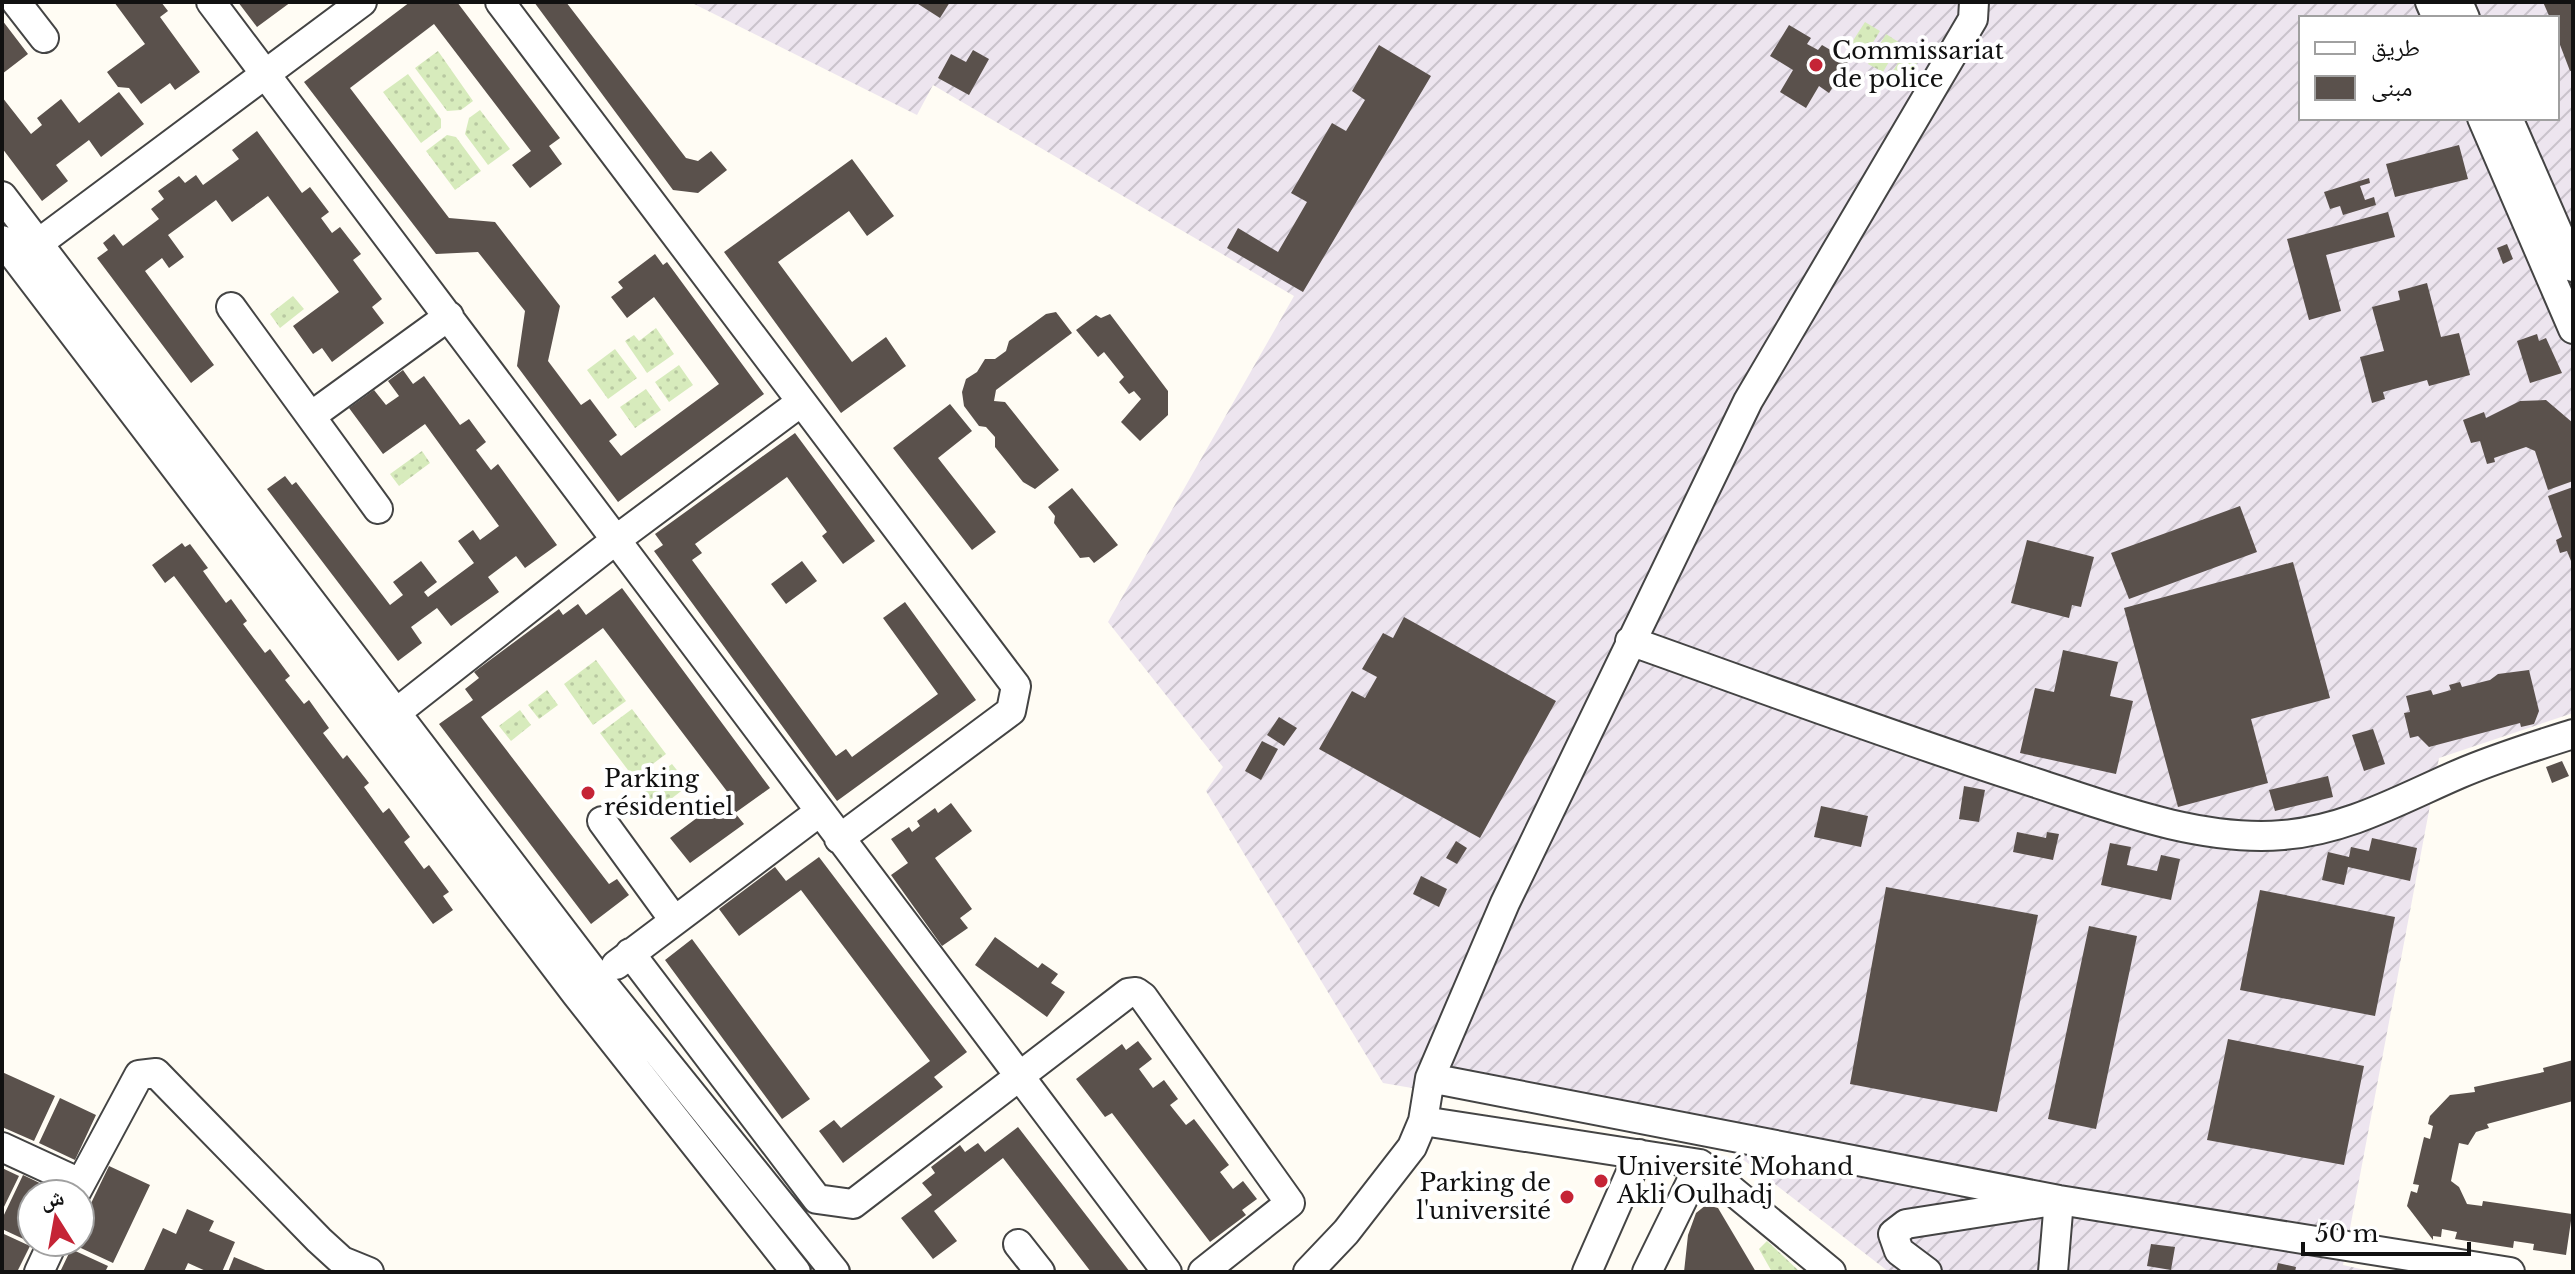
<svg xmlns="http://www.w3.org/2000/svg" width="2575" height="1274" font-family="'Libre Baskerville','Noto Naskh Arabic',serif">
<defs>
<pattern id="industrial-furrows" width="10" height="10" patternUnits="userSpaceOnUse" patternTransform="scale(2)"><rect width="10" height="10" fill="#ede5ef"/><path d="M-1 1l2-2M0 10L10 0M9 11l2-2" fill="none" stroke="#cac3cc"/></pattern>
<pattern id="grass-dots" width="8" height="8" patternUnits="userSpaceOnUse" patternTransform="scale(2)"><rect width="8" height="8" fill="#d7ebbc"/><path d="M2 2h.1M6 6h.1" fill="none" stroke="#b8c8a1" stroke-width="1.8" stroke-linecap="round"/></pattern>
</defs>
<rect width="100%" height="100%" fill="#fffcf4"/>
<path fill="url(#industrial-furrows)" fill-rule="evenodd" d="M690,2H2573V713L2439,758L2343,1265L2374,1272H1889L1719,1141L1383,1083L1206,791L1223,767L1108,622L1294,296L933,85L917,115ZM2301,18H2557V118H2301Z"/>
<path fill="url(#grass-dots)" d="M1865,22L1880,31L1863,59L1847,50Z
M1886,34L1900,43L1883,72L1868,64Z
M1907,48L1921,56L1905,84L1890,76Z
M438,51L473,101L461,110L447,111L415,68Z
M408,74L441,119V128L421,143L383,92Z
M480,110L510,149L488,165L465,134L469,118Z
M447,135L456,137L481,171L455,190L426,151Z
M293,296L304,309L280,328L270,314Z
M656,328L674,354L647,373L625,341L634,335L639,341Z
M615,349L637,378L608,399L587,370Z
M679,365L693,385L669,402L655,382Z
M646,389L661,410L635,428L620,407Z
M422,451L430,463L399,486L390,474Z
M596,660L626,701L593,725L564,684Z
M547,690L558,705L539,719L528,705Z
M632,709L666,754L634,778L600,733Z
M520,710L531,725L511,741L499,726Z
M672,764L689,785L658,809L641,787Z
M1767,1241L1800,1272H1772L1759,1249Z"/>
<path fill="#5a514c" d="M114,2H161L168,11L160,17L200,72L175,90L170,83L141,104L129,88L118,87L107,72L145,44Z
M238,2H291L257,27Z
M410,2H457L560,138L549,146L562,164L530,188L512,165L531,151L434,24L350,88L449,218L495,222L560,306L548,361L581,405L590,399L617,435L609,441L621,456L719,384L654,297L627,318L611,297L623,288L618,282L655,254L663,265L667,262L764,394L618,502L517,366L525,311L478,252L436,254L304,82Z
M534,2H566L686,158L698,161L711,151L727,170L698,193L673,190Z
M915,2H950L940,18Z
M2543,2H2573V70L2570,71L2557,37V18H2550Z
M2,20L28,54L2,74Z
M1789,25L1811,38L1807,44L1818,50L1822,45L1849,61L1829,93L1819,86L1806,108L1780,92L1793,70L1770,56Z
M1379,45L1431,76L1303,292L1227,248L1238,228L1278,252L1307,202L1291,193L1332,123L1346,131L1365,100L1352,91Z
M973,50L989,59L969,95L938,78L951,54L966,62Z
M119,92L144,124L101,157L89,140L56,165L68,181L42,201L2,148V97L31,134L42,125L37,118L61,99L79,123Z
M257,131L302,193L310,187L329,212L321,218L332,233L340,227L361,254L353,260L382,299L372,307L384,323L332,362L322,348L313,354L293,326L339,292L268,196L232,222L216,200L168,235L184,257L169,268L162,258L145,271L214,365L191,383L97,258L108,250L103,243L114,234L123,246L159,219L151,209L164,199L158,191L179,176L185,183L196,175L203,185L239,159L232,150Z
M2459,145L2468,179L2395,197L2386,164Z
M852,159L894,216L867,236L849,211L778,262L852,362L886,337L906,366L841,413L724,252Z
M2369,178L2370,183L2360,186L2365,200L2374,197L2376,205L2343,215L2340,206L2330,209L2324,192Z
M2388,212L2395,237L2326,255L2341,311L2309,320L2287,239Z
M2507,244L2513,259L2503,264L2497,248Z
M2427,283L2441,337L2459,333L2470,375L2429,386L2427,380L2383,392L2385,399L2372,403L2360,357L2384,351L2372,307L2400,300L2398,291Z
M1056,312L1072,333L996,390L994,401L1005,402L1059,470L1035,489L1023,482L995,447V437L986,427L979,426L964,406L962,392L966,379L977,372L985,359H995L1006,351L1009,341L1046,314Z
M1110,314L1168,391V415L1140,441L1121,422L1141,399L1134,391L1129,394L1119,382L1124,377L1104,352L1098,357L1076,330L1096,315L1101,318Z
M2537,334L2539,341L2546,338L2562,373L2530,383L2517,341Z
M403,370L413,384L424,376L460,425L469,419L486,442L476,450L491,470L498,464L557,545L525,568L516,556L488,577L499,592L451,626L437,608L411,627L422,643L398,661L267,489L285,476L292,485L296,482L390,605L403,595L393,582L421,561L437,582L424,592L428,597L474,563L458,541L473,530L480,540L499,526L425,424L383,454L349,408L374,390L386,405L399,396L388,381Z
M2546,400L2573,423V481L2548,490L2535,451L2526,447L2494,458L2495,462L2487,464L2480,441L2471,443L2463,420L2484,412L2486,418L2520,401Z
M950,404L972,431L938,458L996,532L972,550L893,448Z
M795,433L875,541L843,564L822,536L827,532L787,477L695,544L702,553L692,560L836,756L846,749L852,757L938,694L883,618L905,602L976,700L837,801L654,551L663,545L655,534Z
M2573,487V566L2567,551L2560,553L2556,540L2562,537L2548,496Z
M1072,488L1118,545L1094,563L1089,557L1080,558L1054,523L1055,516L1048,507Z
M2240,506L2257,552L2129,599L2111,553Z
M2027,540L2094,557L2081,607L2072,605L2069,618L2011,603Z
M182,543L185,547L190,544L208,568L203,571L226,603L231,599L247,621L243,624L265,653L270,649L290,676L285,680L304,704L309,700L329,728L323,733L343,759L347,755L369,783L364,787L383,813L389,808L410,837L404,842L424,869L429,865L449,892L443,896L453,910L433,924L174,576L165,583L152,565Z
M802,561L817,581L786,604L771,584Z
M2293,562L2330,698L2251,719L2268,783L2178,807L2124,608Z
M622,588L770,788L735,813L744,824L690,863L670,838L729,794L603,628L481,717L609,884L617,879L629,895L591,924L439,724L473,700L465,689L479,678L474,672L559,609L563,615L578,604L586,615Z
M1404,617L1556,701L1480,838L1319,749L1352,691L1365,698L1377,677L1362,669L1383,633L1393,638Z
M2063,650L2118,662L2110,696L2133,701L2116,774L2020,753L2035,688L2054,692Z
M2529,670L2539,711L2534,724L2521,727L2520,723L2429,747L2418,736L2410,738L2404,713L2410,712L2406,696L2431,690L2433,695L2451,690L2449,685L2460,682L2462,687L2490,680L2498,674Z
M1279,717L1297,728L1284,746L1267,735Z
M2373,729L2385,764L2364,771L2352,735Z
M1262,741L1278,749L1261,780L1245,771Z
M2562,761L2569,776L2552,783L2546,767Z
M2328,776L2333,797L2275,811L2269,790Z
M1964,786L1985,790L1979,822L1959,819Z
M951,803L972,831L935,858L972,909L960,918L968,928L942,946L891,875L908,863L891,839L909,827L912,832L920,826L917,821L935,808L938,813Z
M1821,806L1868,816L1861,847L1814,837Z
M2017,832L2046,838L2047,832L2059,834L2053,860L2013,852Z
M2372,838L2417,848L2410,881L2348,867L2344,885L2322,880L2328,852L2349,857L2351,847L2369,851Z
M1456,841L1467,848L1457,864L1446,858Z
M2110,843L2131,847L2127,865L2157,871L2161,855L2180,859L2171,900L2101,885Z
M819,857L967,1052L934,1077L943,1087L843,1163L819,1131L834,1120L841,1128L930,1061L801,890L739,936L719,909L775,867L786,881Z
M1421,876L1447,889L1439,907L1413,894Z
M1886,887L2038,915L1997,1112L1850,1084Z
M2260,890L2395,917L2375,1016L2240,990Z
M2089,926L2137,936L2096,1129L2048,1119Z
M995,937L1038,968L1042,963L1058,974L1051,983L1065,992L1047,1017L975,965Z
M692,939L810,1099L782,1119L665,960Z
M2228,1039L2364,1066L2344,1165L2207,1140Z
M1138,1041L1152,1059L1139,1069L1153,1088L1164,1080L1178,1099L1170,1105L1186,1125L1194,1119L1229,1165L1220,1172L1233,1189L1243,1181L1257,1199L1242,1210L1246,1215L1210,1242L1112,1113L1105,1117L1076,1079L1122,1044L1126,1050Z
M2573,1060V1101L2487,1124L2489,1128L2476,1132L2468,1145L2459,1143L2451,1181L2459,1187L2467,1204L2482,1206L2483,1201L2572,1214L2566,1255L2533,1250L2534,1244L2514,1241L2513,1248L2455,1239L2457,1232L2442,1229L2441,1237L2433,1236V1240L2407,1206L2411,1191L2417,1193L2419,1185L2413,1184L2424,1137L2430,1139L2433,1126L2428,1124L2430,1116L2450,1095L2475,1092L2474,1087L2544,1072L2543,1068Z
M2,1072L55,1096L34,1141L2,1127Z
M60,1098L96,1115L75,1160L39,1143Z
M1018,1127L1130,1272H1091L1003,1158L934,1211L957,1241L933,1259L901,1218L932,1195L922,1183L935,1173L931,1167L960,1145L965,1152L978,1143L985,1152Z
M109,1166L150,1185L113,1263L68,1242H80V1226Z
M2,1168L19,1176L2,1211Z
M23,1175L48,1187L50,1194H32V1243L2,1229V1219Z
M1706,1205L1718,1208L1756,1272H1684L1688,1235L1696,1213Z
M187,1209L214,1221L209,1231L235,1242L222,1272H208L188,1263L184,1272H143L163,1228L176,1234Z
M4,1234L30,1246L17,1272H2Z
M2151,1244L2175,1247L2171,1270L2147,1266Z
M71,1249L108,1266L105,1272H60Z
M234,1257L270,1272H228Z
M2278,1263L2296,1267L2295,1272H2276Z"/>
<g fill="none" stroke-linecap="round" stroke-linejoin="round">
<g stroke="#444" stroke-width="32">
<path id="minor" d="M16,2L44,38
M211,2L1167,1272
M500,2L1016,686L1011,711L839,839
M2430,2L2437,18
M2458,2L2465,18
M2482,118L2573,329
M2508,118L2573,267
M2,196L599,979L835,1272
M2,240L577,995L796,1272
M24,254L362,2
M231,307L378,509
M311,416L449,316
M1630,641C1765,689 1899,739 2036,783C2112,808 2201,842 2283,835C2347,830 2401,799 2459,774C2496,758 2535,746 2573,734
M397,712L617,539L801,402
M602,821L674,920
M630,953L817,1199L853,1204L1128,993L1136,992L1143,997L1290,1203L1203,1272
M616,965L818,813
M1430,1078L2059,1200L2510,1272
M1423,1121L1700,1164L1831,1272
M2,1147L80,1183
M75,1194L139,1075L156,1073L319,1240L342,1261L369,1272
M1018,1244L1040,1272
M39,1272L53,1242
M1308,1272L1346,1232L1412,1147L1423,1121L1430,1078L1505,903L1748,401L1973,19L1974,2
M1587,1272L1639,1154
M1647,1272L1700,1164
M1927,1272L1899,1251L1893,1234L1906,1224L2059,1200L2053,1272"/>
</g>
<use href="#minor" stroke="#fff" stroke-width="28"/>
</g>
<g fill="#c52436" stroke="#fff" stroke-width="3">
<circle cx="1816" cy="65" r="8"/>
<circle cx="588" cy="793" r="8"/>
<circle cx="1601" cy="1181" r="8"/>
<circle cx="1567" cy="1197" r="8"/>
</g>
<g text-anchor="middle" stroke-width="8" stroke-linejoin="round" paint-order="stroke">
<g font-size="24" fill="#111" stroke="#fff" text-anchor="start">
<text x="1832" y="59">Commissariat<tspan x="1832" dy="28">de police</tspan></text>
<text x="604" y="787">Parking<tspan x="604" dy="28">résidentiel</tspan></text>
<text x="1617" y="1175">Université Mohand<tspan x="1617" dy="28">Akli Oulhadj</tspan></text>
<text x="1551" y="1191" text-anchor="end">Parking de<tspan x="1551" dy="28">l'université</tspan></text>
</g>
</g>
<rect width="2575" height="1274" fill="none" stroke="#111111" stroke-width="8"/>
<rect x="2299" y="16" width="260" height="104" fill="#ffffff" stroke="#a0a0a0" stroke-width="2"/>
<rect x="2315" y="42" width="40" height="12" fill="#ffffff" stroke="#a0a0a0" stroke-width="2"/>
<text x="2371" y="56" font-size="24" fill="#111111">طريق</text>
<rect x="2315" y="76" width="40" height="24" fill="#5a514c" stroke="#a0a0a0" stroke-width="2"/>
<text x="2371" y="96" font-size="24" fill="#111111">مبنى</text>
<g transform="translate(56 1218) rotate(349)"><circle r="38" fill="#ffffff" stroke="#a0a0a0" stroke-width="2"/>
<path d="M0-6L14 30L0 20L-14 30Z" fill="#c52436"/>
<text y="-12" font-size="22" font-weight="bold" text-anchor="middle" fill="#111111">ش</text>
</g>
<path d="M2303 1242v12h166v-12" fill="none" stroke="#111111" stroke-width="4"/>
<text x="2315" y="1242" font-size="24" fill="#111111" stroke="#ffffff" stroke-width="6" paint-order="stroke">50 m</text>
</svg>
